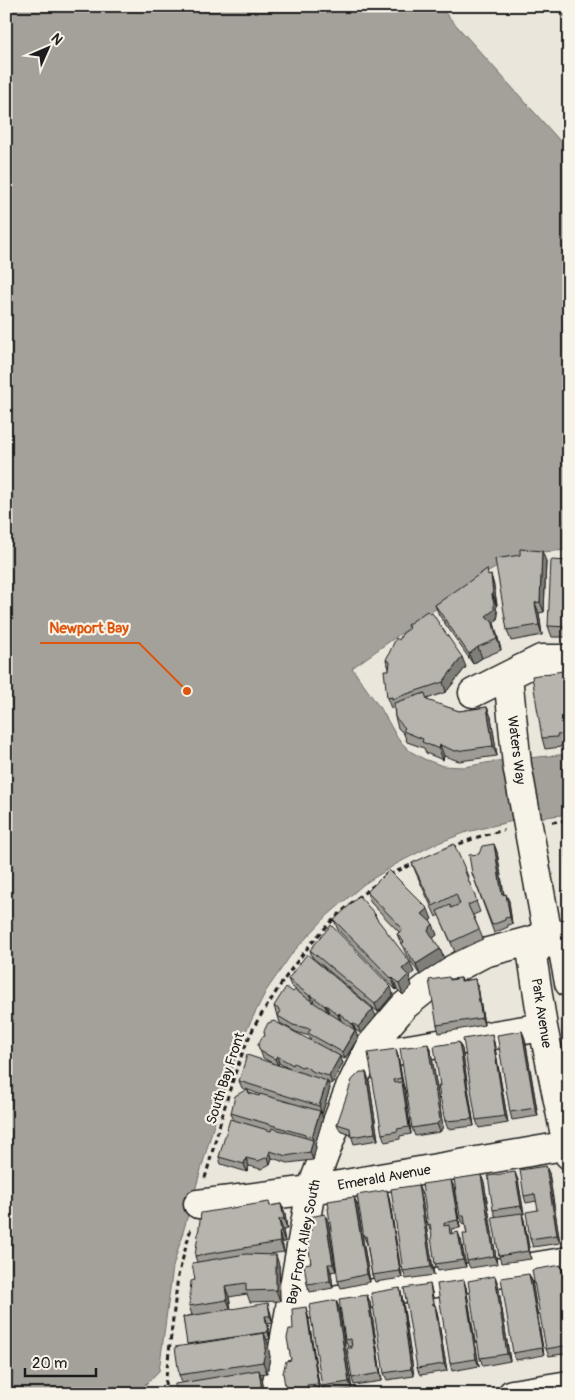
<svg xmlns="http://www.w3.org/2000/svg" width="575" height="1400" font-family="Pangolin,sans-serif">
<rect width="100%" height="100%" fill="#eae6dc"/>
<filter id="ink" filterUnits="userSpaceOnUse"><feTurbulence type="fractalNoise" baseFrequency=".02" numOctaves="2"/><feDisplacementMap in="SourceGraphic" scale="10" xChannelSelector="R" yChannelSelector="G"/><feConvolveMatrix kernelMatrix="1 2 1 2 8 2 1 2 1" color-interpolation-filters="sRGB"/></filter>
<g filter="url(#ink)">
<path fill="#a3a19a" stroke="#6d6c68" d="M6,6H439L569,151V550L540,552L513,559L488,572L352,668L384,714L398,739L410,751L424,759L443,766L464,767L497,761L569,754V814L513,821L467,832L433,845L398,863L364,884L327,916L293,952L266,991L241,1041L217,1114L173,1267L159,1371L136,1394H6Z"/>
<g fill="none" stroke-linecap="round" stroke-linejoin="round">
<g stroke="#1c1c1c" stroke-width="31">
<path id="minor" d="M508,676L517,765L548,936L563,951L569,983
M473,693L541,659H569
M548,936L532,956L543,1027L569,1155
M365,1056L543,1027
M198,1204L311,1190L569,1145
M290,1307L569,1261
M275,1394L311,1190L349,1090L370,1046L404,1006L444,974L484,953L548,936L569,934
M512,1394L569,1385"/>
</g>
<path stroke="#1c1c1c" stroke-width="3" stroke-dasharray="5 4" stroke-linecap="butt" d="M552,822L569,820
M451,847L478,837L504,830
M389,875L415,863
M205,1178C219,1130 231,1074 253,1029C258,1019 265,1009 271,1000C299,954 332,915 376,884
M164,1394L178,1276L191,1228"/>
<use href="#minor" stroke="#f7f3e8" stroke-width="28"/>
</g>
<path fill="#9d9b94" stroke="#1c1c1c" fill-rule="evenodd" d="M554,6H569V21Z
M546,561L544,612L539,613L542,635L511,641L507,630Z
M569,561V637H552L548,626Z
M491,575L494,586L497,605H496L497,607L496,608L498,614L497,620L494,623L501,650L482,658L473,664L439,615L435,605Z
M407,625L466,667L446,692L427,699L428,701L459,711L487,707L491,717L497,756L459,761L444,756L443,760L426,753L424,748L407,742L404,734L398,728L395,717L394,708H391L387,698L389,668L386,660L399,640L409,629Z
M569,670V744L561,745V747L545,749L542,738Z
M569,831V862L566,855V844L564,836Z
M494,844L497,852L504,894L509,901L512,924L508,925V927L494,933L472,873L479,854Z
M412,863L465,869L469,879L468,880L480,912L473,915L483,939L455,952L439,915L436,917L416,873Z
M367,892L432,919L430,921L437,935L433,938L440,949L444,959L420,975L406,954L403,947L401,944L397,934L399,932L371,903Z
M375,914L377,920L414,972L409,977L412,986L403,995L397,989L396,990L338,930L334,920Z
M310,950L393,994L378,1012L312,957Z
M461,978L462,981L475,979L478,986L484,1025L439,1033L437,1025L450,979Z
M288,979L376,1016L361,1034L356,1030L355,1031L358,1038L345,1059L340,1057L343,1063L332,1084L328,1083L330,1088L322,1114L321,1113L323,1118L315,1145L316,1147L313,1160L288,1163L272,1158L270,1164L261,1169L249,1166L247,1172L221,1164L219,1157L233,1119L231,1113L246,1090L242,1088L239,1081L274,1064L263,1058L258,1045L311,1041L309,1036L296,1032L280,1023L278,1016V1015L276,1013L274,1006L293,992L301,994L291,986ZM279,1063L290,1069L278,1065ZM248,1090L259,1094V1096L249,1093Z
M522,1031L525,1039L538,1116L512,1120L510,1112Z
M494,1042L508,1123L479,1128L476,1120Z
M462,1049L474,1126L448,1129L445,1121L440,1086Z
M431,1051L443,1127L440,1132L415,1136L412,1128Z
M398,1056L403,1084L405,1090L411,1134L400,1136V1139L385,1142L382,1134Z
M366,1072L369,1080L378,1140L354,1144L351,1135L340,1131L337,1124Z
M549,1173L560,1243L533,1247L530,1239L538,1210L537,1201L526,1203L524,1196Z
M518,1180L524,1214H522L524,1220L531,1259L501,1263L499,1256L496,1217L493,1210Z
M484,1182L497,1264L470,1268L467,1261V1234L465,1223L463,1224L460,1216Z
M454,1187L460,1228L451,1229L452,1233L461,1240L466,1267L438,1271L435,1264L432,1232H431L428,1225Z
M421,1192L434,1275L406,1279L403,1271Z
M354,1197L357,1204L370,1282L341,1288L338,1281Z
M389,1197L402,1278L375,1282L372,1275L367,1244L364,1237Z
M281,1204L285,1214L287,1229L283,1230L285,1242H282L284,1252L270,1254L279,1265L280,1301L250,1302L247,1294L229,1297L231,1309L270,1311L273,1323L268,1324L270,1339L266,1340L270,1357L267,1373L260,1374L262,1378L264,1391L182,1383L179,1375L188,1345L183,1317L192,1315L189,1306L195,1280L197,1262L195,1256L270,1206Z
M328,1221L336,1271L331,1272L333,1288L310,1292L307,1284L311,1263V1231Z
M561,1265L563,1272L569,1303V1353L549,1356L546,1349Z
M529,1274L532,1281L544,1355L516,1360L513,1353Z
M498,1284L510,1361L483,1366L480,1358Z
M466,1287L479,1366L452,1371L450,1363Z
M400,1288L402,1296L414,1376L387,1380L384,1373Z
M432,1292L434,1305L437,1312L447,1371L420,1375L417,1368Z
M367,1295L370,1302L382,1381L354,1385L352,1378V1346L348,1347L345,1340Z
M336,1300L339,1308L352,1389L325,1393L322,1386Z
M308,1315L320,1391L310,1393V1394H287L286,1392L291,1360L293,1329Z"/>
<path fill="#7f7e78" stroke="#1c1c1c" d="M542,551L546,561L544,612L540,602Z
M491,575L494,586L497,605L493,594Z
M493,596L497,607L496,608L498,614L497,620L494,623L501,650L497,639L486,616L492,597Z
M535,603L539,613L542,635L539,625Z
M478,647L482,658L473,664L469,654Z
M462,657L466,667L446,692L443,682Z
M487,707L491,717L497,756L493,746Z
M440,745L444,756L443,760L439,749Z
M494,844L497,852L505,902L502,895Z
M506,894L509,901L512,924L510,917Z
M428,909L432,919L426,924L422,914Z
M433,924L437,935L431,940L428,930Z
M440,949L444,959L420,975L416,964Z
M410,962L414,972L409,977L412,986L403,995L399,984L402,969Z
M393,978L397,989L396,990L392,979Z
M475,979L478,986L484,1025L482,1018Z
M391,987L393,994L378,1012L375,1004Z
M311,995L314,1002L312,1004L310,996Z
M326,1005L329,1012L328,1014L325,1006Z
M373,1009L376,1016L361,1034L358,1027Z
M339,1013L341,1020L340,1022L338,1015Z
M353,1023L358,1038L345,1059L342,1052L355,1031L352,1024Z
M522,1031L525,1039L538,1116L535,1108Z
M492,1034L494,1042L508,1123L505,1116Z
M459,1042L462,1049L474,1126L472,1119Z
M428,1044L431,1051L443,1127L440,1132L437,1124Z
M396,1049L398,1056L403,1084L405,1090L411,1134L409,1127L402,1083L401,1078Z
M277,1056L279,1063L278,1066L275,1059Z
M340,1056L343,1063L332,1084L329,1076Z
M366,1072L369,1080L378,1140L375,1133Z
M327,1081L330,1088L322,1114L319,1106Z
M320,1111L323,1118L315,1145L316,1147L313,1160L310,1152L313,1140L312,1137Z
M270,1151L272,1158L270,1164L268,1157Z
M246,1158L249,1166L247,1172L244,1164Z
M546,1166L549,1173L560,1243L557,1235Z
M515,1172L518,1180L524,1214L521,1206Z
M481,1175L484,1182L497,1264L494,1256Z
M451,1180L454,1187L460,1228L458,1220Z
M418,1185L421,1192L434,1275L431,1267Z
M387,1190L389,1197L402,1278L400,1271Z
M354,1197L357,1204L370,1282L367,1274Z
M281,1204L285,1214L287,1229L284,1219Z
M522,1213L524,1220L531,1259L528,1251Z
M325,1214L328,1221L336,1271L333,1264Z
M279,1219L283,1230L285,1242L281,1231Z
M279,1232L282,1242L284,1252L280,1242Z
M458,1232L461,1240L466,1267L463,1260Z
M276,1255L279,1265L280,1301L276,1290Z
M328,1264L331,1272L333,1288L330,1281Z
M561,1265L563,1272L569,1303V1311Z
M529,1274L532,1281L544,1355L542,1348Z
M495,1276L498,1284L510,1361L507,1354Z
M464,1280L466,1287L479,1366L476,1359Z
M430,1284L432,1292L436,1312L433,1305Z
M225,1286L229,1297L231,1310L227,1300Z
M400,1288L402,1296L414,1376L411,1369Z
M367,1295L370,1302L382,1381L380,1373Z
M336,1300L339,1308L352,1389L349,1382Z
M268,1303L273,1323L270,1316Z
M435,1305L437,1312L447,1371L444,1364Z
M306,1307L308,1315L320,1391L318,1384Z
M265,1316L268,1324L270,1339L268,1332Z
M264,1333L268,1343L270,1357L267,1373L263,1362Z
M259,1370L262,1378L264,1394H260Z"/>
<path fill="#b6b4ac" stroke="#1c1c1c" d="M557,6H569V18Z
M520,549L542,551L540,602L535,603L539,625L507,630L495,559L520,555Z
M551,560L569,561V627L548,626Z
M487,569L488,576L491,575L493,594H491L493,596L492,597L494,603V610L486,616L490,620H492L497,639L478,647L469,654L435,605Z
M427,611L430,614L432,613L462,657L443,682L392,699V697L387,698L384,670H389L390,662L386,660L396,638L399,640L402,634L410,628L407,625Z
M569,670V734L557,735V737L542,738L532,676Z
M425,693L427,700L459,711L487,707L493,746L455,751L440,745L439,749L422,742L423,739L403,731L405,728L395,717L394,703Z
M569,831V855H566V841L564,836L565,833Z
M454,844L465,869H464L477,901L468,905L479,929L451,942L437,911L450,905L451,908L460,904L456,894L433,906L412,863Z
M494,844L502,895L506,894L510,917L505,918V920L492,925L472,873L469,855L479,854L482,846Z
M389,870L428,909L422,914L433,924L428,930L440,949L416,964L402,944L404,942L397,934L403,929L367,892Z
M359,896L375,914L374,915L410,962L402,969L408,975L399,984L393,978L392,979L334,920Z
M331,925L391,987L375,1004L310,950Z
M307,954L373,1009L358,1027L353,1023L352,1024L339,1013L338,1015L326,1005L325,1006L311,995L310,996L288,979Z
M449,977L450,980L461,978V981L475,979L482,1018L437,1025L429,980Z
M286,987L293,992L295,990L355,1030L342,1052L308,1033L311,1029L293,1025L278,1016L281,1011L274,1006Z
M274,1021L340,1056L329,1076L314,1072L304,1066L301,1067L294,1063L293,1065L277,1056L275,1059L260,1051L258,1045L262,1037L265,1036L264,1031L268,1023Z
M522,1031L535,1108L510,1112L497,1035Z
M492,1034L505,1116L476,1120L463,1039Z
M459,1042L472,1119L445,1121L438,1086H440L434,1046Z
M428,1044L440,1120L437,1124L412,1128L400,1048Z
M396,1049L401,1078L393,1080L394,1083L402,1082L409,1127L397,1129L398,1131L382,1134L368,1053Z
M247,1055L327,1081L319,1106L239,1081Z
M360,1072H366L375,1133L351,1137L350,1128L337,1124L352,1080Z
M247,1089L249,1093L259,1096L260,1094L320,1111L312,1137L231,1113L235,1096Z
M230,1119L271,1131L272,1128L313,1140L310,1152L286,1156L270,1151L268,1157L258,1161L246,1158L244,1164L219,1157Z
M546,1166L557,1235L530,1239L526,1212L538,1210L535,1194L524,1196L520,1170Z
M515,1172L521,1206L493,1210L488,1176Z
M481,1175L494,1256L467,1261L463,1234H467L464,1216H460L454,1179Z
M451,1180L458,1220L444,1223V1226L449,1225L450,1234L458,1232L463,1260L435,1264L431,1237L432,1236L430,1224L428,1225L422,1184Z
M418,1185L431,1267L403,1271L391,1189Z
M387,1190L400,1271L372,1275L366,1236L364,1237L357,1195Z
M354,1197L367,1274L338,1281L328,1208H329L328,1201Z
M269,1202L270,1206L281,1204L284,1219H279L281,1231L279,1232L280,1242L195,1256L201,1213Z
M522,1213L528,1251L499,1256L492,1217Z
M325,1214L333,1264H328L330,1281L307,1284L304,1264L311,1263L306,1231H311L309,1217Z
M246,1254L276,1255V1290L246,1291V1283L225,1286L227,1300L189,1306L191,1281L195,1280L192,1263Z
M561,1265L569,1311V1345L546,1349L532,1270Z
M529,1274L542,1348L513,1353L501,1278Z
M495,1276L507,1354L480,1358L468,1281Z
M464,1280L476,1359L450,1363L437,1284Z
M430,1284L433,1305H435L444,1364L417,1368L404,1288Z
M400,1288L411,1369L384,1373L371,1293Z
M367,1295L380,1373L352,1378L347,1348H352L351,1339L345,1340L339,1299Z
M336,1300L349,1382L322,1386L309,1305Z
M268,1303L270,1316H265L268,1332L187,1344L183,1317Z
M306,1307L318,1384L307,1385L308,1389L286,1392L283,1373L286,1361L291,1360L287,1338L289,1329H293L292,1309Z
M264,1333L266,1347L263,1362L179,1375L175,1347Z
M259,1370L261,1384L260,1394H174L175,1384Z"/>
</g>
<g text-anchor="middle" stroke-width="4.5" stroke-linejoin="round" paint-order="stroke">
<g font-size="14" fill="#1c1c1c" stroke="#f7f3e8">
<text transform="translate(517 750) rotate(83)" y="5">Waters Way</text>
<text transform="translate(542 1013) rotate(81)" y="5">Park Avenue</text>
<text transform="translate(225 1078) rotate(-72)" y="5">South Bay Front</text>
<text transform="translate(384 1177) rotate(-10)" y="5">Emerald Avenue</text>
<text transform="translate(303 1242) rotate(-79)" y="5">Bay Front Alley South</text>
</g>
</g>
<path fill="none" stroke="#de560d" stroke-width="2" d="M187 691L139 643H40"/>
<circle fill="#de560d" stroke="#f7f3e8" stroke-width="2" cx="187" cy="691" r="5"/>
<g font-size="15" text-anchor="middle" font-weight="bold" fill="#de560d" stroke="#f7f3e8" stroke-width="4.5" stroke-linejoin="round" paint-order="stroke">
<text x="89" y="633">Newport Bay</text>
</g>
<rect width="575" height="1400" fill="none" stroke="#f7f3e8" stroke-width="25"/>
<rect x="12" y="12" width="550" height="1375" fill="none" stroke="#1c1c1c" stroke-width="2" filter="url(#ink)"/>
<g transform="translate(48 48) rotate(45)" stroke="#f7f3e8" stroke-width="4" paint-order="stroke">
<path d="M0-4L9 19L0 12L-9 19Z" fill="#1c1c1c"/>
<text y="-8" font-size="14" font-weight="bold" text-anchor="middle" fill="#1c1c1c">N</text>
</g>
<path d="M25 1368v8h71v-8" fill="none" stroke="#1c1c1c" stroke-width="2.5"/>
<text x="32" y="1368" font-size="15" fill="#1c1c1c" stroke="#f7f3e8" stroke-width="4" paint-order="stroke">20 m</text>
</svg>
